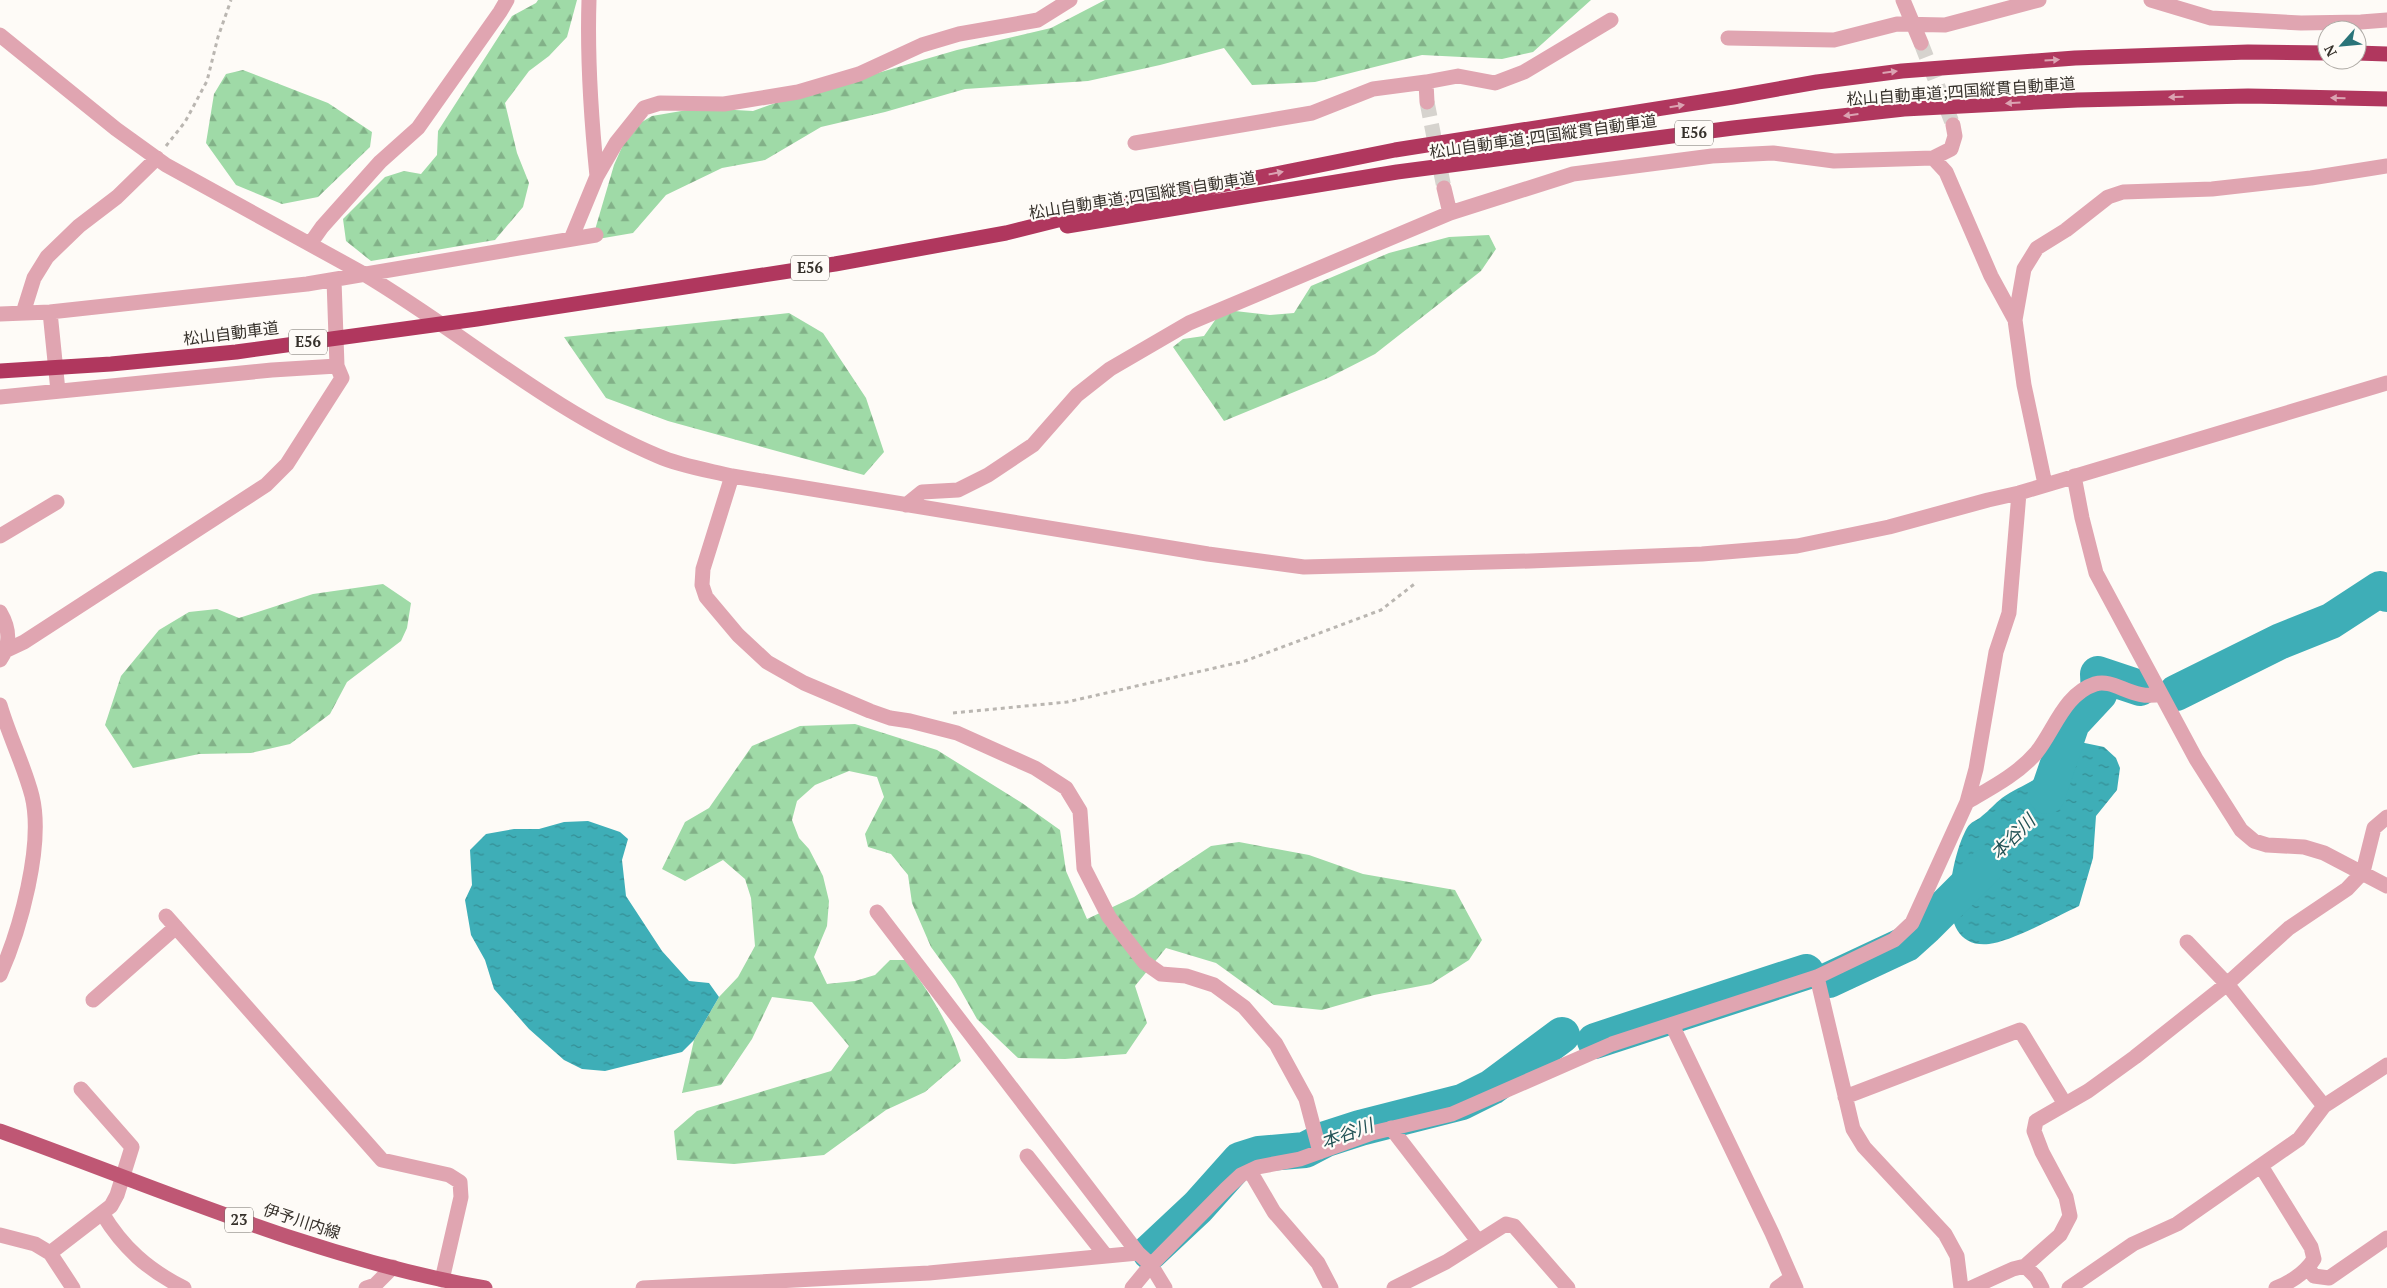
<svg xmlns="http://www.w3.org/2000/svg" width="2387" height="1288" font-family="'PT Serif','Noto Sans JP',serif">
<defs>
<pattern id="forest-firs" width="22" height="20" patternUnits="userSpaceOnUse" patternTransform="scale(1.25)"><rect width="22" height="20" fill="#9fdaa7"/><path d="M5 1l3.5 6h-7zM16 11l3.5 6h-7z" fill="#82b188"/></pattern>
<pattern id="water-ripples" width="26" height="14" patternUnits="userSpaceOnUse" patternTransform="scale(1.25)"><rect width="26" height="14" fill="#3eaeb7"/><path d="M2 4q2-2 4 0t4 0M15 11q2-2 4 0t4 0" fill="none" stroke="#358e95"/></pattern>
</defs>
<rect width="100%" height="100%" fill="#fefbf7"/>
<path fill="url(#forest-firs)" d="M538,0H577L567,37L549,56L529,71L505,103L517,153L529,183L523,207L495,240L371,261L346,241L343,219L385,177L404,171L421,174L437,155L438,131L512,16L536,3Z
M1105,0H1591L1533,52L1502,59L1422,55L1315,82L1252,85L1224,48L1160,65L1088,81L965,89L885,112L821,127L765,160L722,168L666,195L633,233L592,240L614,165L630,129L652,116L699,108L753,111L781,101L957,50L1051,28Z
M243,70L328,103L372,132L370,147L318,197L282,204L236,185L206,143L214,94L226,74Z
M1489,235L1496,249L1481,271L1375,354L1328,378L1224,421L1173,347L1183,339L1204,336L1218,316L1235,311L1270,315L1294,313L1311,286L1389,253L1449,237Z
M789,313L823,333L866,398L884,452L864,475L668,421L606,398L564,337Z
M383,584L411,603L407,628L401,641L347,682L330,714L290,744L251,753L199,754L133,768L105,725L121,676L159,630L189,612L217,609L239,618L313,594Z
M855,724L937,750L1022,803L1060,830L1066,871L1087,919L1134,897L1211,846L1239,842L1309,855L1363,874L1455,890L1482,940L1469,960L1431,984L1374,995L1322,1010L1274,1005L1216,963L1166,948L1135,986L1147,1023L1126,1054L1065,1059L1018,1058L977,1019L955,980L931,947L912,903L908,875L891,854L868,847L865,834L884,797L877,777L849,771L815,785L797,801L792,820L799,838L809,849L823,876L829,901L827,926L814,957L827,984L855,981L875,975L890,960H905C928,990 950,1024 961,1061L925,1092L886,1110L824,1155L734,1164L677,1160L674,1131L697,1111L831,1071L849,1046L812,1002L772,997L752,1039L721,1085L682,1093L694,1040L719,997L738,977L755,946L751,898L745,879L723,860L685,881L662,869L685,822L709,808L752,746L800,726Z"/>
<path fill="url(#water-ripples)" d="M2075,741L2104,747L2116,758L2120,768L2117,790L2096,816L2093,858L2079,906C2058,916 2010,942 1989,944C1931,950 1951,856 1967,828C1970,822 1978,820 1982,816C1989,811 1995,803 2002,798C2014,789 2029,784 2041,775C2055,765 2060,750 2075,741Z
M588,821L620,832L628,839L622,860L626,896L662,951L689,981L709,983L719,997L694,1040L682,1052L605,1071L582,1069L564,1060L529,1029L494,989L485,960L471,935L465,900L472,885L470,850L486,834L514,829H539L564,822Z"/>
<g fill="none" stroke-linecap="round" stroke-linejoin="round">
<path stroke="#3eaeb7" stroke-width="36" d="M2176,693L2281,641L2331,621L2380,589L2387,594
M2047,796L2072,723L2099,694L2098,674L2140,688
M1829,980L1906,944L1926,926L1985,867
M1595,1041L1806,972
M1150,1252L1198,1207L1240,1160L1259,1154L1305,1150L1326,1139L1360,1128L1462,1102L1492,1087L1562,1035"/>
<path stroke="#d6d3ce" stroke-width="15" stroke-dasharray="15 8" stroke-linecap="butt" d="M1921,43L1953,125
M1427,102L1444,188"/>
<path stroke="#bab6b1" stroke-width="3" stroke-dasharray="4 4" stroke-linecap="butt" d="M166,146L185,122L207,81L218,37L231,0
M953,713L1067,702L1245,661L1381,610L1417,582"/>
<path stroke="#e0a5b1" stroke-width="15" d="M589,0C587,59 591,117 597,176
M1903,0L1921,43
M2151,0L2211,18L2301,23L2361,22L2387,20
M0,35L116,129L166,165L364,274C463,333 551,411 658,456C681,466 707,470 732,476L1208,554L1304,567L1530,561L1702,554L1797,546L1889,527L1988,500L2019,493L2387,383
M1728,38L1834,40L1897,24L1945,25L2039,0
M1427,102L1426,82L1458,76L1495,83L1524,72L1611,20
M1135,143L1312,113L1373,89L1426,82
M1933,158L1951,149L1955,136L1953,125
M1444,188L1450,213
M571,239L597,176L616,143L644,108L660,103L724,104L798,92L859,74L922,45L959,34L1038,20L1070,0
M310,244L322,227L380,162L418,128L500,12L507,0
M50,312L58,391
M23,313L34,278L47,257L79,226L117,197L157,158
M0,314L50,312L307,284L596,235
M0,397L272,370L337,366
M732,476L703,569L702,585L706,597L738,635L767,662L804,683L870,711L890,718L910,721L957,733L1035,768L1066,788L1080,811L1084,868L1109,917L1144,962L1161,974L1186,976L1214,985L1244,1007L1276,1044L1306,1099L1320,1152
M2074,476L2082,518L2096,573L2196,759L2241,830L2254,841L2267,845L2304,847L2324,853L2387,886
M2045,484L2024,385L2015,320L2024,269L2037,248L2066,230L2108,197L2123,192L2212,189L2311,178L2387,166
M906,505L922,492L958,490L988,475L1033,445L1077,395L1110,369L1189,323L1450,213L1573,174L1712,156L1773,153L1834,161L1933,158L1946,172L1991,276L2015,320
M0,536L57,502
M0,612C10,629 11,644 0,660
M7,650L24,642L266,485L287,464L342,378L337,366L334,280
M0,705C9,736 24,765 32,796C44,845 20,930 0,975
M1967,802C1991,788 2018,774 2036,753C2054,731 2064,694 2095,684C2115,678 2132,701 2161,694
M877,912L1138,1253
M166,916L382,1160L449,1175L460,1182L461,1197L442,1280
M2187,942L2227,984L2324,1106
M1817,977L1853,1129L1864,1147L1945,1234L1957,1256L1961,1288
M93,1000L176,927
M1672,1025L1772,1233L1796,1288
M1845,1097L2020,1030L2065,1104
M1391,1128L1478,1241
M1027,1156L1106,1256
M2261,1166L2311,1247L2314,1259C2305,1273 2291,1282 2276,1288
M1250,1171L1274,1212L1318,1263L1331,1288
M102,1213C123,1248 148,1270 184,1288
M0,1235L35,1244L50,1253L73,1288
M50,1253L111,1206L117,1195L132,1147L81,1089
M2025,1266L2036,1277L2042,1288
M2308,1268L2314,1276L2329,1278L2387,1238
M366,1288L375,1285L393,1267
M643,1288L929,1273L1138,1253L1151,1265L1165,1288
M1132,1288L1151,1265L1226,1189L1241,1175L1258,1167L1300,1159L1372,1133L1452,1114L1612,1044L1817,977L1894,940L1912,923L1967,802L1976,769L1996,652L2009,613L2019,493
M1394,1288L1446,1262L1506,1224L1514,1226L1568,1288
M1777,1288L1791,1278
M1971,1288L2013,1269L2025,1266L2060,1235L2070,1216L2066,1197L2042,1152L2034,1131L2036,1121L2088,1091L2135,1057L2227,984L2289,928L2347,889L2363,872L2374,828L2387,817
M2069,1288L2133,1244L2177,1224L2299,1139L2324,1106L2387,1065"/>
<path stroke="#bf5774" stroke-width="15" d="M0,1131C159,1188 317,1259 485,1288"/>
<path stroke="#b0375e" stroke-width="15" d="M2357,53L2387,54
M1067,226L1397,172L1733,128L1904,109L2077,100L2248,96L2387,99
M0,371L111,364L236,352L477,319L835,264L1006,233L1102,209L1395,150L1733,97L1817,82L1902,71L2075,58L2248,52L2327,53"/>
</g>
<defs><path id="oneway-solid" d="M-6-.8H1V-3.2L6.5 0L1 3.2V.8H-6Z" transform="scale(1.25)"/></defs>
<g fill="#dba3b2">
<use href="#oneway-solid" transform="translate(2052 60) rotate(-4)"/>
<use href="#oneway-solid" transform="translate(1890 72) rotate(-7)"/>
<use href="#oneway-solid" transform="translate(2176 97) rotate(179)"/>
<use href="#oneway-solid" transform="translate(2338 98) rotate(-179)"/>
<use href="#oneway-solid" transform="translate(2013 103) rotate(177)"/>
<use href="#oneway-solid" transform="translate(1677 106) rotate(-9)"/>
<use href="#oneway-solid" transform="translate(1851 115) rotate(173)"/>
<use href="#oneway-solid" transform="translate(1276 173) rotate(-11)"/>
</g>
<g text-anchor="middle" stroke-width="4.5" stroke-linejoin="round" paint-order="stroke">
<g fill="#fefbf7" stroke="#726e68" stroke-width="1">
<rect x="1675" y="120.5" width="38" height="25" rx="4"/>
<rect x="791" y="255.5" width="38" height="25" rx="4"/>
<rect x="289" y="329.5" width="38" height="25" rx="4"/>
<rect x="225" y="1207.5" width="28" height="25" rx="4"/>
</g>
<g font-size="15" font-weight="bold" fill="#36312b">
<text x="1694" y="138">E56</text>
<text x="810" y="273">E56</text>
<text x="308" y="347">E56</text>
<text x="239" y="1225">23</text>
</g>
<g font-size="16" fill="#36312b" stroke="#fefbf7">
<text transform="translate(1961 91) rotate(-4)" y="6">松山自動車道;四国縦貫自動車道</text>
<text transform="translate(1543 136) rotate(-8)" y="6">松山自動車道;四国縦貫自動車道</text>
<text transform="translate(1142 195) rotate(-9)" y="6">松山自動車道;四国縦貫自動車道</text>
<text transform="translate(231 333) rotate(-7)" y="6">松山自動車道</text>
<text transform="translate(302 1221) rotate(18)" y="6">伊予川内線</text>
</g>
<g font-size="18" font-style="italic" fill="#225255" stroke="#fefbf7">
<text transform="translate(2013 837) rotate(-45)" y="6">本谷川</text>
<text transform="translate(1347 1134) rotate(-20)" y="6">本谷川</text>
</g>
</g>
<g transform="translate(2342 45) rotate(243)"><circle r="24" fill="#fefbf7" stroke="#aeaaa5"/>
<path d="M0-4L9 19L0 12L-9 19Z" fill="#2a7479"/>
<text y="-8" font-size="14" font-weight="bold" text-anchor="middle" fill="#36312b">N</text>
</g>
</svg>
